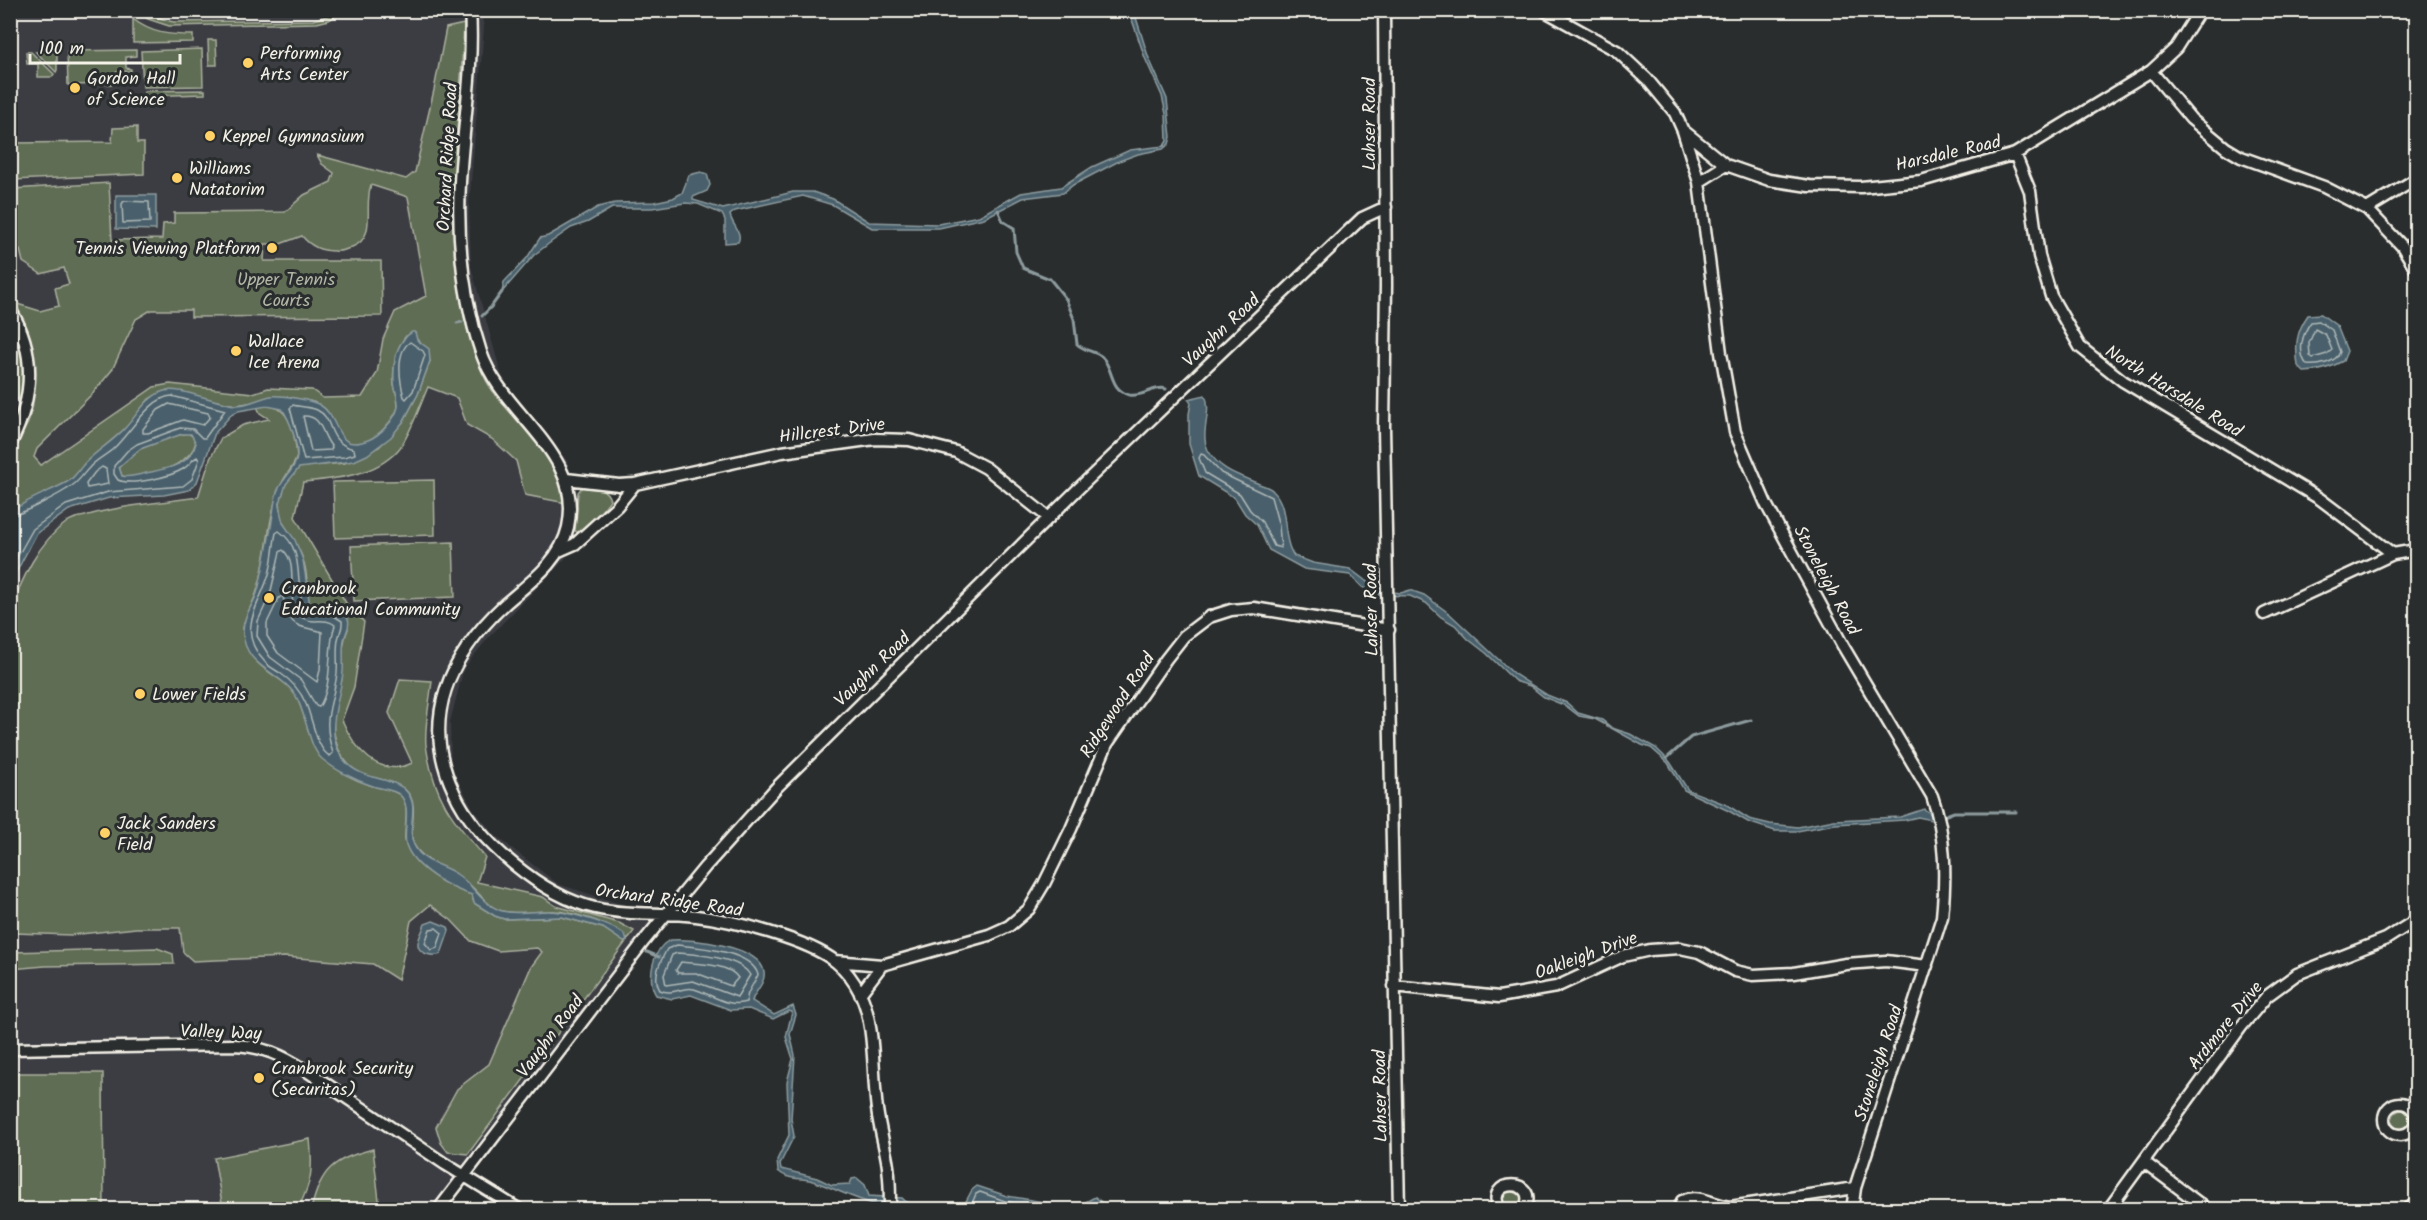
<svg xmlns="http://www.w3.org/2000/svg" width="2427" height="1220" font-family="Kalam,sans-serif">
<rect width="100%" height="100%" fill="#2a2d2e"/>
<filter id="ink" filterUnits="userSpaceOnUse"><feTurbulence type="fractalNoise" baseFrequency=".0167" numOctaves="2"/><feDisplacementMap in="SourceGraphic" scale="12" xChannelSelector="R" yChannelSelector="G"/><feConvolveMatrix kernelMatrix="1 2 1 2 8 2 1 2 1" color-interpolation-filters="sRGB"/></filter>
<g filter="url(#ink)">
<path fill="#3b3c42" d="M10,11H481L484,28L469,206L471,267L503,380L567,461L577,497L575,522L565,559L489,637L464,668L450,722L451,767L473,809L495,835L558,884L649,913L666,925L442,1209H11Z"/>
<path fill="#616d55" stroke="#aaaf9e" stroke-width="1.5" fill-rule="evenodd" d="M325,10L160,14V10Z
M137,11C147,10 160,20 174,22L313,20L344,11L329,20L317,23L169,26L148,19Z
M133,19C152,34 170,35 193,35V42L133,43Z
M464,24C460,140 434,263 483,374C500,412 541,434 557,472C562,481 563,493 566,503L525,495L516,461L492,439L467,425L457,398L428,387C421,403 409,438 398,450C375,476 335,479 303,482L295,517L346,603L364,622L354,687L342,720C354,748 378,779 412,763L389,713L400,679L432,681C430,700 424,727 426,745C433,796 452,820 485,857L477,882L543,897L556,906L619,923L634,931L468,1154L448,1152L441,1143L436,1127L457,1089L489,1064L531,967L542,952L537,948L498,951L471,941L451,920L430,905L411,921L398,980L373,964L285,957L193,961L183,952L180,928H136L71,935L14,933V945H11L10,610C23,578 38,542 67,522C72,518 79,517 85,516C122,505 160,503 198,497L210,459L221,438L243,425L269,419L260,413L255,402L235,405L167,390L149,399L126,428L84,464L78,474L68,482L11,512V453L28,423L33,405L11,396L13,380L10,368L11,302L40,311L59,306L55,288L69,284L64,268L41,274L23,262L20,250L11,253L12,189L109,183L112,240L162,239L163,224L174,223V213L285,212L304,195L331,182L334,173L322,164L317,155L406,179L415,172L434,90L446,28ZM371,185L408,197L426,296L395,312L383,339L377,373L362,397L323,398L312,390L268,388L253,393L170,384L154,387L41,465L34,457L37,449L94,392L112,370L136,319L151,310H191V317L382,316L381,261H264L265,244H280L302,236C310,246 321,251 334,251C341,252 346,250 352,247C378,237 363,206 371,185ZM406,336C421,337 424,347 430,361L418,394L403,422L379,447L345,463L299,467C283,481 273,508 285,526C292,538 301,549 304,563C308,576 307,591 309,605L312,607L321,606L348,629C341,644 343,661 342,678C341,687 337,696 335,704C330,728 335,756 355,770C370,781 397,778 408,793C419,807 409,826 413,842C418,860 455,873 470,885C479,893 485,903 496,909C513,917 537,910 555,911C566,911 589,918 599,922C608,926 616,936 624,942L603,928L562,917L504,919L495,916L474,903L472,895C449,888 409,866 405,839C404,826 411,805 400,795C393,789 379,788 370,785C354,780 336,770 322,758C310,748 306,713 296,696C284,675 258,674 246,645C237,626 250,611 256,594C269,558 266,518 282,483C286,473 295,466 297,456C295,437 291,405 267,406L274,396C285,397 311,400 320,405C335,415 332,430 343,439C363,455 391,426 398,408C398,399 396,392 394,384C392,368 396,348 406,336Z
M208,40H216L217,65H209Z
M202,49L203,86L143,87L141,51Z
M136,50V56L126,57V68L131,69V71L116,72V84L68,85L67,51Z
M26,52H31L54,74L52,77H38V64H27Z
M36,52H57V70L56,72Z
M205,90V94L144,96V91Z
M137,127V143H144V174L13,180L12,143L112,142L113,128Z
M188,433L196,439C196,465 142,481 122,476L119,467L140,449L171,437Z
M434,480L435,535L335,538L333,482Z
M583,486C594,487 607,487 610,500L591,524L579,533L575,531L578,492Z
M453,542L455,597L354,601L351,546Z
M157,948L173,954L174,964L45,966L11,969V952Z
M15,1073H103L104,1209H16Z
M2392 1120a10 10 0 1 1 20 0a10 10 0 1 1-20 0Z
M310,1139C313,1171 312,1181 298,1209H223L214,1158Z
M373,1149L380,1209H311C322,1168 332,1160 373,1149Z
M1503 1200a10 10 0 1 1 20 0a10 10 0 1 1-20 0Z"/>
<path fill="#48616c" stroke="#8d9b9e" stroke-width="1.5" fill-rule="evenodd" d="M1129,11H1134L1148,56L1167,99L1171,137L1169,144L1163,149L1138,154L1119,161L1073,185L1063,193L1023,198L984,218L939,228H872L833,205L803,196L735,211L730,215C732,225 743,233 738,242L725,243V220L722,214L698,204L685,203L652,208H612L588,222L571,228L551,242L534,255L502,292L504,282L527,258L540,238L548,236L598,207L615,203L654,202L673,198L682,193L689,175L701,172L707,174L710,185L707,191L693,197V200L723,209L793,192H813L833,199L869,222L938,224L979,216L1021,193L1061,187L1092,167L1130,150L1164,146L1167,141L1166,114L1162,96L1145,58Z
M116,195H156V230L116,229Z
M2321,314L2337,326L2347,351L2343,361C2330,368 2318,372 2304,372L2298,366C2295,346 2296,332 2308,315Z
M412,332H415L417,340L429,349L430,361L418,394L403,422L391,437L367,455L354,461L299,468L286,484L279,506L283,523L295,540L303,560L310,606L317,608L325,604C332,608 345,611 348,619C351,627 345,633 344,640C342,651 344,662 343,672C340,702 323,732 344,760C361,782 395,776 407,792C420,807 406,828 414,845C423,864 443,864 458,875C473,885 481,903 499,910C513,915 533,911 548,911C566,911 611,923 625,935L627,941L624,942L603,928L562,917L504,919L495,916L474,903L472,895C451,889 412,867 406,844C403,829 412,806 400,795C393,789 379,789 370,785C355,780 335,770 322,759C307,745 307,712 294,693C278,671 244,666 243,632C243,615 254,605 258,590C263,571 266,552 270,532C273,519 273,505 277,492C281,480 296,469 297,457C298,443 290,420 282,409L267,406L238,411L231,415L215,433L197,482L189,490L164,495L109,498L69,510L37,533L11,582V512C27,499 49,492 67,482C75,478 78,470 85,463C97,450 114,441 126,427C137,415 145,399 161,392C177,384 216,404 236,405C249,405 259,398 271,396C281,395 312,400 320,405C341,417 334,454 368,440C379,436 395,420 398,407C399,398 394,390 394,381C393,363 396,342 412,332ZM182,434H191L196,443C191,466 165,469 146,473C138,475 130,478 122,476L119,467L140,449Z
M1205,395C1213,412 1199,432 1208,450C1219,470 1238,475 1257,483C1262,486 1269,486 1273,491C1290,507 1281,538 1294,556L1313,563L1350,569L1378,590L1401,593L1410,590L1424,595L1450,614L1514,674L1547,695L1567,703L1578,713L1602,720L1612,728L1630,734L1656,748L1670,762L1688,790L1727,805L1749,819L1770,824L1798,827L1834,820L1900,817L1924,809L1935,817L1936,821L1918,817L1905,820L1835,824L1797,831H1775L1748,822L1729,811L1690,793L1684,790L1668,763L1651,748L1642,745L1595,719L1579,716L1566,706L1544,697L1530,686L1515,681L1486,653L1468,639L1455,625L1441,617L1426,603L1410,596L1377,595L1362,587L1350,575L1304,569L1269,550L1257,525L1245,514L1235,498L1199,476L1189,444V414L1191,403L1188,399Z
M433,921L448,927L449,931L441,954C433,957 417,954 418,943C419,937 423,930 425,924Z
M671,940C692,938 760,946 764,972C766,983 754,992 752,1001L774,1015L793,1006L796,1015L790,1034L795,1055L791,1119L794,1136L780,1164L781,1169L817,1178L832,1185L850,1184L852,1179L857,1178L865,1185L869,1196L902,1198L914,1209C870,1209 852,1195 813,1181C800,1177 789,1181 778,1171L777,1160L789,1135L787,1082L793,1059L786,1037L792,1012L789,1011L773,1019L749,1009L731,1010L691,995L672,999L656,995C646,980 653,946 671,940Z
M977,1186L1007,1196L1067,1206L1082,1204L1095,1197L1110,1209H962L972,1190Z"/>
<g fill="none" stroke-linecap="round" stroke-linejoin="round">
<path stroke="#afb7b6" stroke-width="1.5" d="M124,201L149,202L150,222L123,223L122,204Z
M2319,321L2332,330L2340,352C2336,363 2318,366 2307,365C2297,353 2302,334 2311,322Z
M2315,329L2326,335L2332,350L2327,354L2313,358L2310,356L2309,343Z
M410,342L423,351L425,355L413,391L406,399L404,397C400,382 395,352 410,342Z
M169,404L208,413L210,417L203,425L183,420L148,433H143V429L158,410Z
M293,405C300,407 310,407 317,410C336,419 324,441 354,449L355,454L344,457L304,460L290,408Z
M303,416C323,415 321,435 332,447L331,450L311,451Z
M1201,454L1204,455L1221,473L1271,497L1279,526L1281,548L1274,546L1262,522L1250,510L1240,494L1205,473L1199,458Z
M102,467L106,469L108,484L87,488L86,484L95,472Z
M10,516C21,515 64,492 73,485C80,480 83,474 89,468C95,460 107,455 114,448C130,433 151,396 172,396L225,410L205,438H202L193,429L180,428L137,444L127,451L114,466V474L118,480C131,486 170,477 183,469C189,466 191,460 197,457L199,460L192,479L183,486L108,492L66,505L33,529L10,570
M279,531C306,549 294,584 304,609L316,614L326,611L342,621C343,629 339,633 338,640C336,651 338,662 337,673C333,707 321,716 333,753L330,756C317,751 312,717 306,704C300,690 292,681 280,673C274,669 269,667 265,662C235,631 259,607 269,574C273,561 273,546 276,533Z
M283,550C301,566 283,600 300,616C311,626 324,616 335,625C326,651 334,684 319,707L316,706L301,680L270,657L257,636L258,621L270,595L280,552Z
M282,596C286,602 285,608 288,615C296,630 309,627 322,632L320,670L317,682L278,653L267,636V623L279,598Z
M436,928L442,933L437,948L431,950L425,943L430,929Z
M677,945C698,947 752,951 758,975L748,993L746,1002C728,1008 711,994 694,989C682,986 673,996 660,990C652,977 660,962 667,949Z
M677,953C696,954 740,957 750,975L737,997L693,981L666,985L664,975L672,955Z
M681,962C697,964 729,963 738,978L731,986L696,973H678L676,970Z
M969,1210L976,1194L980,1192L1005,1201L1050,1210"/>
<path stroke="#8d9b9e" stroke-width="3" d="M998,210L1003,221L1014,228L1016,252L1023,268L1050,279L1066,299L1074,319L1077,344C1084,351 1095,351 1102,357C1114,369 1109,389 1129,395C1143,398 1154,385 1166,389
M482,316L491,307L502,292
M457,323L462,322
M1667,758L1691,737L1751,720
M1941,817L1954,812H2016
M647,952L659,957"/>
<g stroke="#f4f1e8" stroke-width="15">
<path id="minor" d="M470,10C474,67 463,125 460,182C457,239 463,298 481,352C502,415 584,452 568,527C560,562 530,582 505,604C450,655 419,719 454,792C476,841 543,896 595,908C629,916 662,912 696,916C732,920 809,940 836,962C846,970 855,983 860,993C876,1025 872,1074 877,1109C879,1125 883,1140 886,1155C890,1173 890,1191 890,1210
M1384,10L1386,285L1384,427L1399,1210
M1543,10L1617,51L1647,79L1675,113L1683,131L1699,182L1721,353L1735,432L1766,504L1843,646L1932,796C1946,835 1946,876 1942,917L1855,1188L1852,1210
M2151,71L2191,119L2226,148L2241,157L2324,187L2367,209L2416,179
M1684,131L1726,165
M2015,154L2030,191L2039,256L2051,296L2080,347L2123,381L2320,499L2393,554
M1699,182L1726,165L1769,180L1809,186L1861,187L1921,181L2015,154L2151,71L2176,48L2200,10
M2367,209L2402,246L2416,269
M10,309C38,354 33,400 10,445
M566,479L619,485L635,484
M559,551L575,544L617,506L635,484L782,452L875,439L909,440L956,452L986,468L1049,518
M2264,614L2393,554L2416,550
M835,961L882,965
M1394,986L1499,997L1556,987L1623,956L1650,950L1680,948L1699,952L1735,971L1753,975L1794,973L1846,964L1886,961L1927,966
M860,994L882,965L989,935L1009,926L1029,909L1044,884L1071,829L1107,744L1166,659L1184,636L1209,617L1231,610L1254,608L1389,630
M10,1049L233,1045C262,1046 282,1055 307,1071L445,1164L520,1210
M2384 1119a16 16 0 1 1 32 0a16 16 0 1 1-32 0Z
M2144,1162L2208,1210
M438,1210L644,941L705,867L776,788L1079,488L1362,218L1386,207
M1500,1210C1482,1177 1542,1177 1524,1210
M1678,1210L1682,1201C1699,1193 1712,1205 1730,1207L1855,1188
M2108,1210L2241,1027L2267,996L2297,974L2386,939L2416,920
M2407,1210L2416,1203"/>
</g>
<use href="#minor" stroke="#2a2d2e" stroke-width="10"/>
</g>
</g>
<g fill="#ffd166" stroke="#2a2d2e" stroke-width="2">
<circle cx="248" cy="63" r="6"/>
<circle cx="75" cy="88" r="6"/>
<circle cx="210" cy="136" r="6"/>
<circle cx="177" cy="178" r="6"/>
<circle cx="272" cy="248" r="6"/>
<circle cx="236" cy="351" r="6"/>
<circle cx="269" cy="598" r="6"/>
<circle cx="140" cy="694" r="6"/>
<circle cx="105" cy="833" r="6"/>
<circle cx="259" cy="1078" r="6"/>
</g>
<g text-anchor="middle" stroke-width="6" stroke-linejoin="round" paint-order="stroke">
<g font-size="18" fill="#f4f1e8" stroke="#2a2d2e" text-anchor="start">
<text x="260" y="59">Performing<tspan x="260" dy="21">Arts Center</tspan></text>
<text x="87" y="84">Gordon Hall<tspan x="87" dy="21">of Science</tspan></text>
<text x="222" y="142">Keppel Gymnasium</text>
<text x="189" y="174">Williams<tspan x="189" dy="21">Natatorim</tspan></text>
<text x="260" y="254" text-anchor="end">Tennis Viewing Platform</text>
<text x="248" y="347">Wallace<tspan x="248" dy="21">Ice Arena</tspan></text>
<text x="281" y="594">Cranbrook<tspan x="281" dy="21">Educational Community</tspan></text>
<text x="152" y="700">Lower Fields</text>
<text x="117" y="829">Jack Sanders<tspan x="117" dy="21">Field</tspan></text>
<text x="271" y="1074">Cranbrook Security<tspan x="271" dy="21">(Securitas)</tspan></text>
</g>
<g font-size="18" fill="#f4f1e8" stroke="#2a2d2e">
<text transform="translate(1369 124) rotate(-90)" y="6">Lahser Road</text>
<text transform="translate(1948 153) rotate(-13)" y="6">Harsdale Road</text>
<text transform="translate(447 157) rotate(-87)" y="6">Orchard Ridge Road</text>
<text transform="translate(1221 330) rotate(-43)" y="6">Vaughn Road</text>
<text transform="translate(2174 391) rotate(32)" y="6">North Harsdale Road</text>
<text transform="translate(832 430) rotate(-7)" y="6">Hillcrest Drive</text>
<text transform="translate(1827 580) rotate(62)" y="6">Stoneleigh Road</text>
<text transform="translate(1371 610) rotate(-91)" y="6">Lahser Road</text>
<text transform="translate(872 669) rotate(-44)" y="6">Vaughn Road</text>
<text transform="translate(1117 705) rotate(-57)" y="6">Ridgewood Road</text>
<text transform="translate(669 900) rotate(8)" y="6">Orchard Ridge Road</text>
<text transform="translate(1586 955) rotate(-20)" y="6">Oakleigh Drive</text>
<text transform="translate(2225 1025) rotate(-51)" y="6">Ardmore Drive</text>
<text transform="translate(221 1032) rotate(2)" y="6">Valley Way</text>
<text transform="translate(550 1036) rotate(-53)" y="6">Vaughn Road</text>
<text transform="translate(1878 1063) rotate(-72)" y="6">Stoneleigh Road</text>
<text transform="translate(1380 1096) rotate(-91)" y="6">Lahser Road</text>
</g>
<g font-size="18" fill="#b2b6a6" stroke="#2a2d2e">
<text x="286" y="285">Upper Tennis<tspan x="286" dy="21">Courts</tspan></text>
</g>
</g>
<rect width="2427" height="1220" fill="none" stroke="#2a2d2e" stroke-width="36"/>
<rect x="18" y="18" width="2391" height="1184" fill="none" stroke="#f4f1e8" stroke-width="2" filter="url(#ink)"/>
<path d="M30 54v9h150v-9" fill="none" stroke="#f4f1e8" stroke-width="3"/>
<text x="39" y="54" font-size="18" fill="#f4f1e8" stroke="#2a2d2e" stroke-width="4.5" paint-order="stroke">100 m</text>
</svg>
